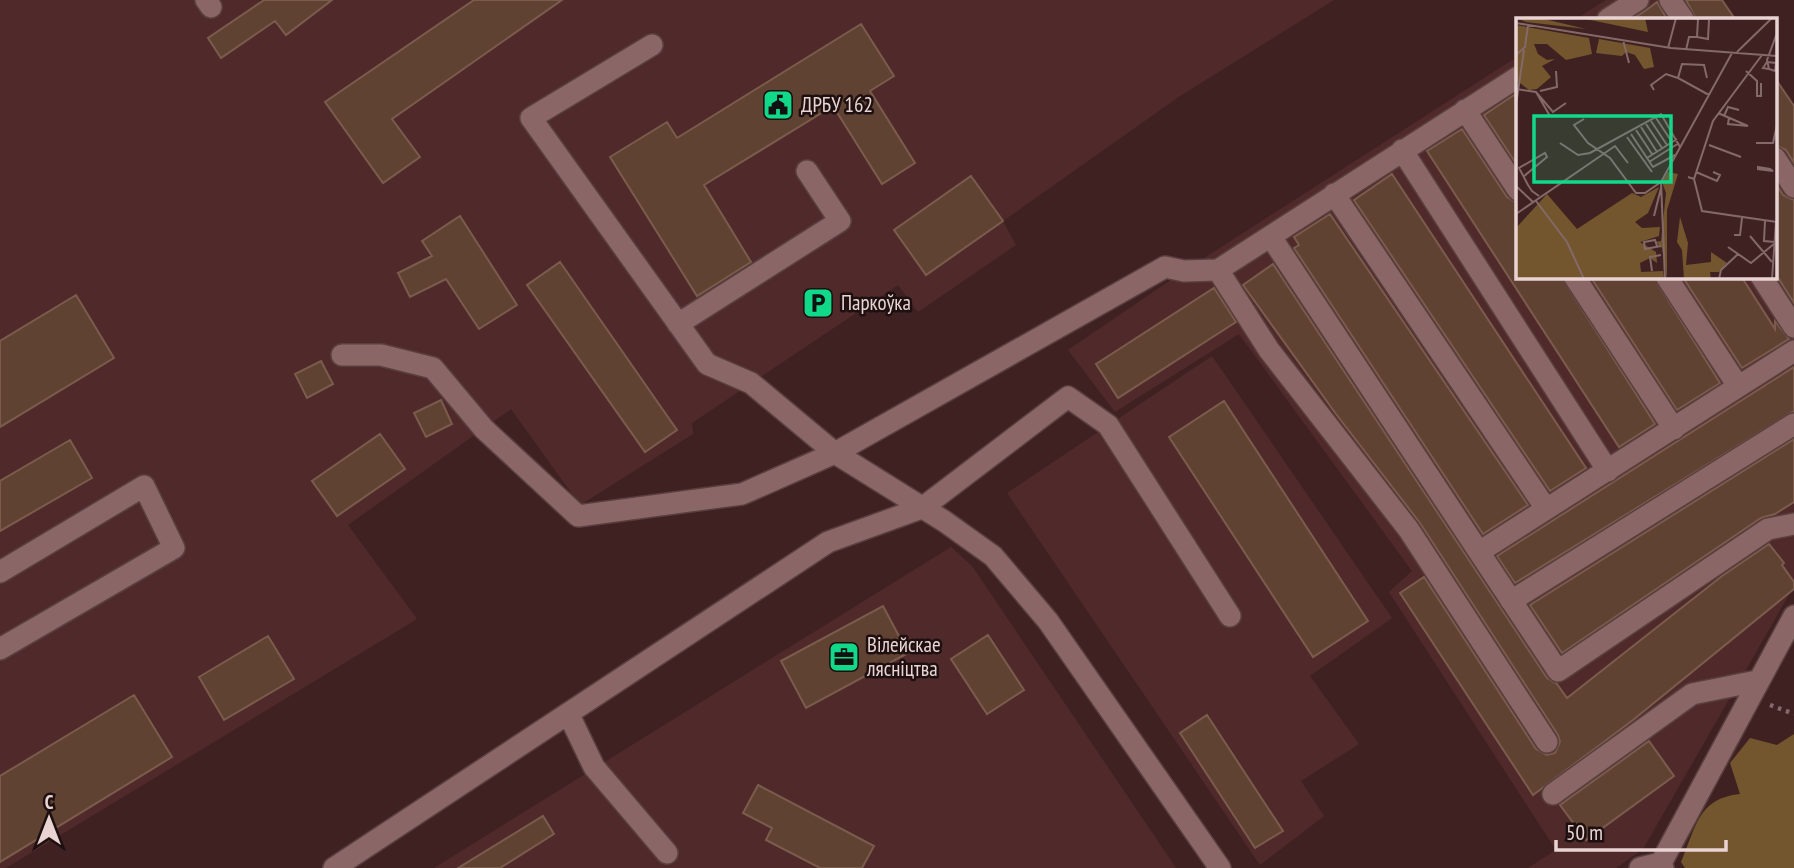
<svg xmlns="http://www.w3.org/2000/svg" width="1794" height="868" font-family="'PT Sans Narrow',sans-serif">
<rect width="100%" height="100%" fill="#402122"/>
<path fill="#502a2b" d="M0,0H259L286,35L332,0H1334L1180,96L1003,221L1016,245L918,312L898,285L692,423L693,434L580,505L511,409L348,525L417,619L6,868H0Z
M1606,0H1686L1700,19H1576Z
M1517,57L1518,276H1775V129L1794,157V586L1643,849L1616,868H1528L1556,850L1389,592L1412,571L1239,334L1115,412L1068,350L1184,271Z
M1212,356L1392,618L1310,676L1359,744L1301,781L1324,816L1260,865L1007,493Z
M951,547L972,566L1176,868H434Z"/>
<path fill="#73562d" d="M1794,734V868H1685L1681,862C1696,827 1698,798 1740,794L1730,763L1750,738L1777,745Z"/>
<path fill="#604233" stroke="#7b5c4c" stroke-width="2" d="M264,0H332L286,35L275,21L221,58L208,38Z
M474,0H562L392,119L420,157L383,183L325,102Z
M1686,0H1722L1735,19H1696Z
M1657,2L1667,19H1632L1645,11Z
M861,24L894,76L870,91L915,163L882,184L833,106L704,185L751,262L697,296L610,157L667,122L677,138Z
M1775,78L1794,106V163L1786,150L1775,145Z
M1517,93V165L1484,115Z
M1462,129L1507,197L1517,203V276H1561L1655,424L1619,447L1427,151Z
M1392,174L1586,468L1550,491L1354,200Z
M971,176L1003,221L926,275L894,230Z
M1775,182L1783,195L1794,200V303L1775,273Z
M1330,214L1528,505L1483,534L1294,248L1299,245L1294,237Z
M460,216L517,305L479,329L446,279L410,297L398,273L432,256L422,241Z
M560,262L677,430L645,452L527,285Z
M1273,264L1547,678L1557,684L1567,698L1722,576L1769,544L1784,563L1782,565L1794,582V589L1633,720L1533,795L1400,593L1424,577L1536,749L1547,755L1555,753L1560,742L1558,735L1420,523L1336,414L1243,285Z
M1590,276H1653L1720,383L1677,410Z
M1682,276H1741L1775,329V321L1789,339L1742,368Z
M1214,288L1236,322L1118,398L1096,364Z
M76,295L114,358L0,427V341Z
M321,361L333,384L307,398L295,374Z
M1794,367V411L1515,583L1497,556Z
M441,400L452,424L426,437L414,413Z
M1224,401L1368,621L1313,657L1169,437Z
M380,434L405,469L337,516L312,481Z
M1794,439V502L1775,514L1761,518L1562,653L1530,605Z
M70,440L92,478L0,531V481Z
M883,606L908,653L806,708L781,661Z
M988,635L1024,690L987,714L951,659Z
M268,636L294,679L224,720L199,677Z
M134,695L172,757L0,862V776Z
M1207,715L1283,831L1255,848L1180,733Z
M1649,741L1674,776L1586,840L1560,805Z
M758,785L874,846L862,868H820L766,840L772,828L743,813Z
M543,816L554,834L500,868H458Z"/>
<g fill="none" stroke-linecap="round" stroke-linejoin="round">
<g stroke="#593f3f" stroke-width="24">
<path id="minor" d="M206,0L211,7
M1670,0L1683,19
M1608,19L1638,0
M652,45L531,118L707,364L751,383L835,453L944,521L993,556L1048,621L1220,868
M1465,110L1518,190
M1402,150L1608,471
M1775,158L1794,187
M1334,194L1545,507
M1271,237L1479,552L1794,351
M1218,270L1269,350L1409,530L1547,742
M1574,276L1674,429
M1666,276L1738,386
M1761,276L1794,327
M678,324L840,221L807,171
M342,355H381L433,368L484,429L578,516L742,494L835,453L1165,267L1184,271L1218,270L1518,77
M1479,552L1558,671L1768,529L1794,524
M0,572L144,486L174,548L0,649
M1511,601L1794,424
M569,715L594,767L667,853
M1553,794L1692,694L1757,681
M334,868L828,542L922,508L1068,397L1108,425L1230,616
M1640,868L1661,863
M1663,868L1661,863L1794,616"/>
</g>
<path stroke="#84696a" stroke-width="4.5" stroke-dasharray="3.5 5" stroke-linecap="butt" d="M1770,705L1794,714"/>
<use href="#minor" stroke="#8b6666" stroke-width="21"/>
</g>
<defs>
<g id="civic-square" transform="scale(1.575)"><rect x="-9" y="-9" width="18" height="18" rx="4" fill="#11d98a" stroke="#1e1010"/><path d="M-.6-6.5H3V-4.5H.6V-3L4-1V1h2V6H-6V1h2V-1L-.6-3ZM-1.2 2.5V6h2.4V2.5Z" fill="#111"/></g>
<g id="parking-square" transform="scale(1.575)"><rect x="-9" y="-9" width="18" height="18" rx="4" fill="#11d98a" stroke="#1e1010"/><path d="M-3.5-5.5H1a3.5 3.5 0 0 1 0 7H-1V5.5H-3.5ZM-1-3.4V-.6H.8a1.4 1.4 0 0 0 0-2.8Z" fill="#111"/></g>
<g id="office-square" transform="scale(1.575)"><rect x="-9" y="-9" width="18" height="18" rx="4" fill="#11d98a" stroke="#1e1010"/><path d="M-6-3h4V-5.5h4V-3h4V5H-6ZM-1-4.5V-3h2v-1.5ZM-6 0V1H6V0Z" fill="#111"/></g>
</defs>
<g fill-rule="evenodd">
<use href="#civic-square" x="778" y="105"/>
<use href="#parking-square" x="818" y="303"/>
<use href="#office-square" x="844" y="657"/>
</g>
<g text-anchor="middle" stroke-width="5" stroke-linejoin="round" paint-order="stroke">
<g font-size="21" fill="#e9d4d3" stroke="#1e1010" text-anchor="start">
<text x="801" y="112">ДРБУ 162</text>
<text x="841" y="310">Паркоўка</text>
<text x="867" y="652">Вілейскае<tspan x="867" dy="24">лясніцтва</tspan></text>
</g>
</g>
<g transform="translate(1516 18)">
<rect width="261" height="261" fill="#402122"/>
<path d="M0,0H24L70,11L10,4ZM65,0H129L132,14ZM0,7L73,20L76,36L50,42L31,26H18L22,36L31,42L39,41L26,48L35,59L21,71L13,72L0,62ZM83,21L134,30L138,49L128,51L119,37L110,34L106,38L80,35ZM152,154L162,156L151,192V261L146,230L140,224L145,223L150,175L146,164ZM143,169L132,195L119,204L126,210L144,209L143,218L124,224L140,234L141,245L134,240L124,245L125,254L147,253L148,261H0V210L31,176L61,211L116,175L125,179ZM164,199L172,225L170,247L195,244V234L211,245L203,254H194L195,261H168L166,232L161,224Z" fill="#73562d"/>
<path fill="none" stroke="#846969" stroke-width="2" d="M0,5L155,30L261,38M181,19L192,21L193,2M107,22L113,45M152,30L160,0M170,32L173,19H181L182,1L175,0M221,34L256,0M0,37L9,29L12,7M251,44L247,50L253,51L251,42L261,15M251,44L260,45L259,53L253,51M230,53L241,63V78H245V65M191,60L188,47L166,46L162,60L193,77M0,71L20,74L34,98M138,72L135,67L150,56L162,60M24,73L41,69L40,53M20,74L37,94L50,85M0,87L8,32M202,95L232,108L212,106L213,100M208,98L212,89L223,92M140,100L156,124M68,101L58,107L72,125L94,140L120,175H129L145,164M135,103L151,127M130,106L146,130M125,109L141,134M120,112L136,136M115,116L131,140L161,121M111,119L136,154M44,125L62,137L74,135L145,96L164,129M240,125H257L261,107M193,127L225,139M131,140L137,149L159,137M133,144L163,125M242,149L254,151L257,153L242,151ZM180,154L201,163L204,157L197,154M7,159L31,139L29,135L3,150L12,167L16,173L23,178M172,159L178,161L197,103L246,37M178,161L186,193L261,204M0,168L17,184M20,183L51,224L68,261M0,196L99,128L112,145M138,198L145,170M249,203L248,223L259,224M218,217H224L226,200M234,218L256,244M141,228L139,222L128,224L129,231L145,228M212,229L235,245L259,225M136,253L134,239L145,237M149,261L145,164L216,35M203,261L205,252L222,236M256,261L260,204"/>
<path fill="#11d98a" fill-opacity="0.15" stroke="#11d98a" stroke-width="3.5" d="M18,98H155V164H18Z"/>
<rect width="261" height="261" fill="none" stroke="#e9d4d3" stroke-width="3.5"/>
</g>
<g transform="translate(49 819)" stroke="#1e1010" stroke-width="5" paint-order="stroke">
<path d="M0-5L12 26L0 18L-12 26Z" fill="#e9d4d3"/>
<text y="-10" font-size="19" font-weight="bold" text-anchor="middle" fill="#e9d4d3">С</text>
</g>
<path d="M1556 840v10h170v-10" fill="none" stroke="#e9d4d3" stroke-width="3.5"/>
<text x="1566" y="840" font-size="21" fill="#e9d4d3" stroke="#1e1010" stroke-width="5" paint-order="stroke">50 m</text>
</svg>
